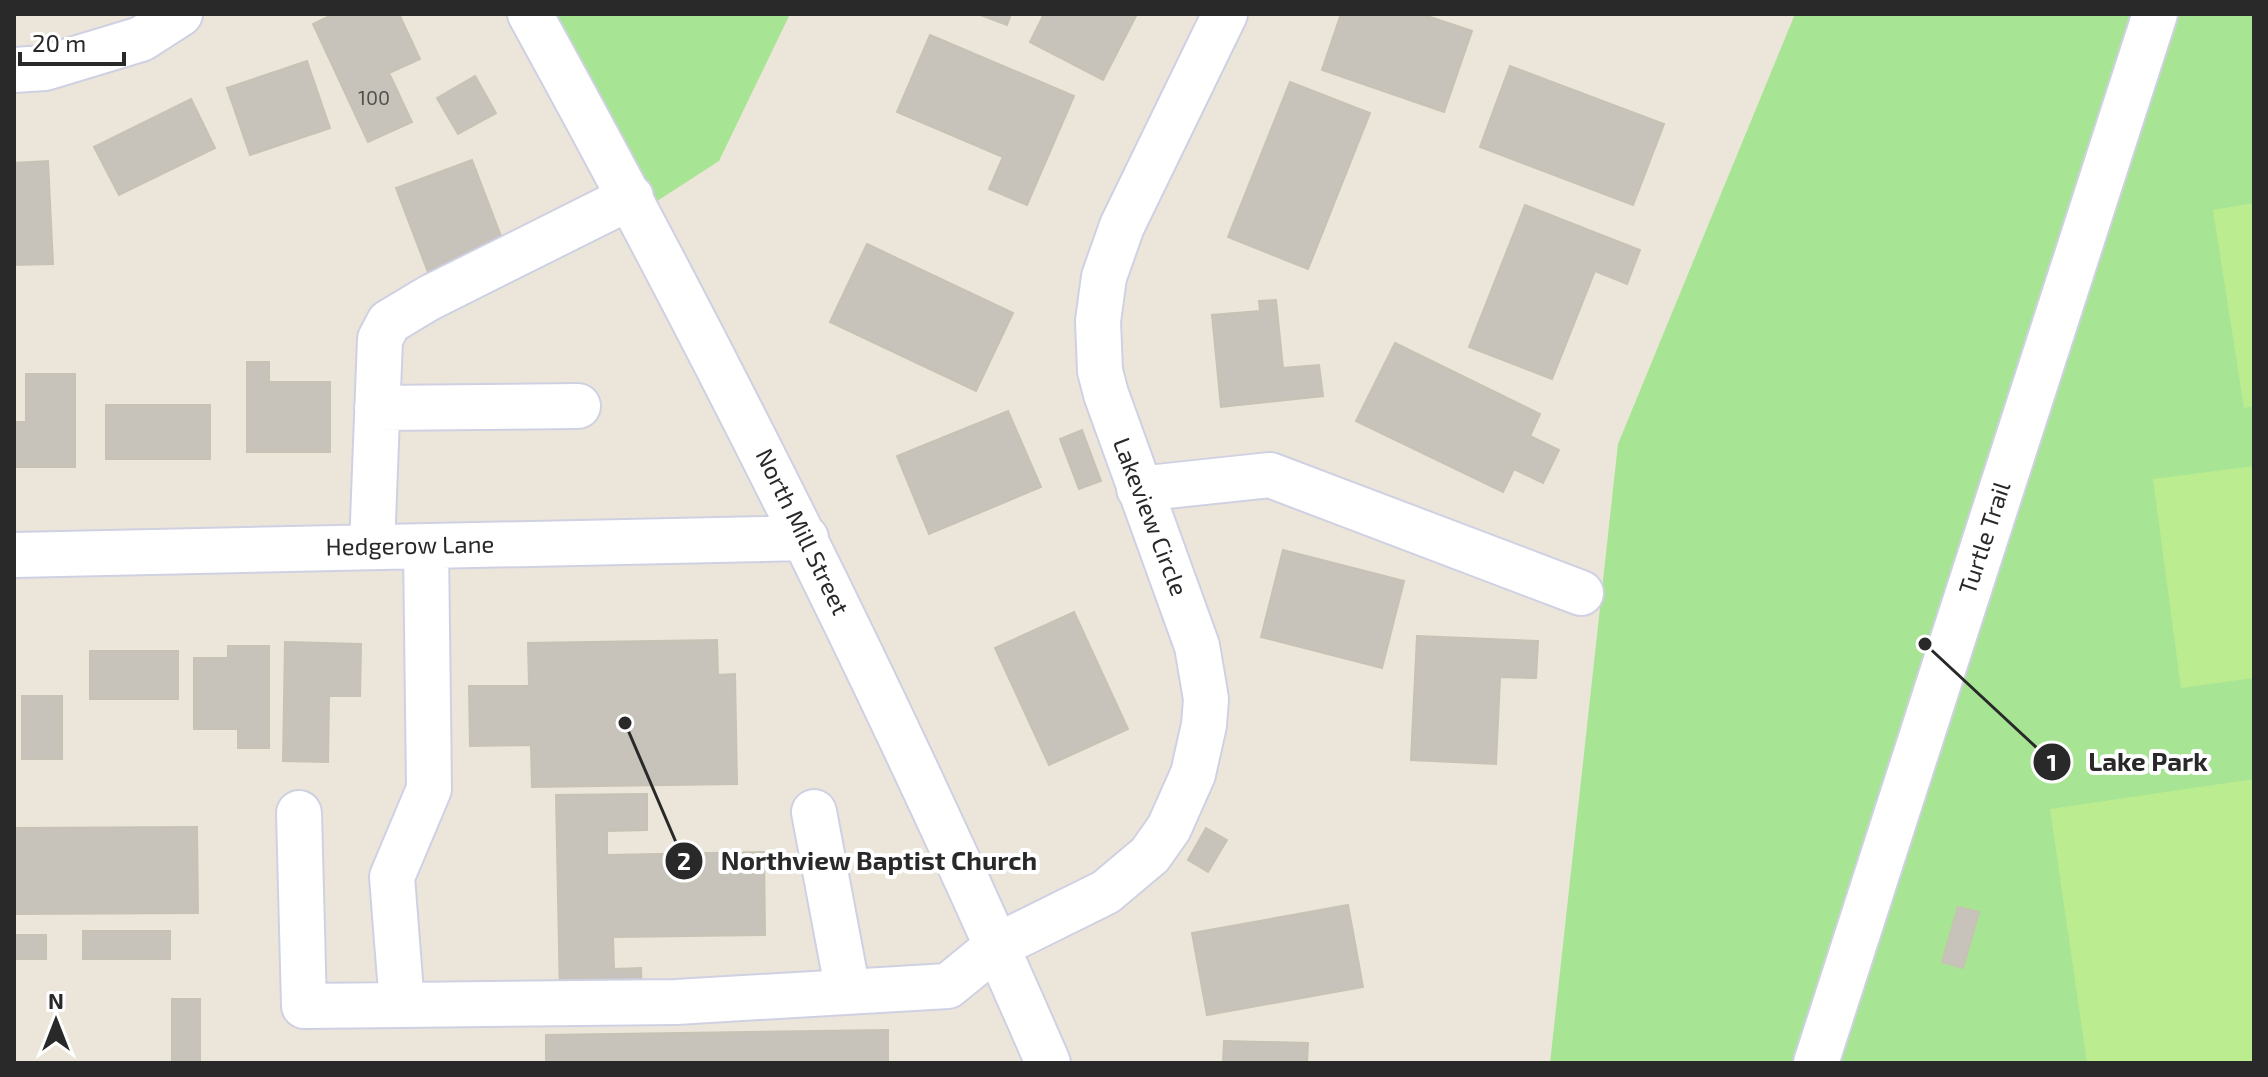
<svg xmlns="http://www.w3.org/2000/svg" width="2268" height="1077" font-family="'Exo 2',sans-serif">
<rect width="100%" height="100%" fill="#ece6da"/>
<path fill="#a7e494" d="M554,14H790L719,161L651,205Z
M1795,14H2254V1063H1550L1618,444Z"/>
<path fill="#bbec90" d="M2254,203V406L2244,408L2213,210Z
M2254,466V678L2181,688L2153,479Z
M2254,779V1063H2087L2050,809Z"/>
<path fill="#c7c3ba" stroke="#c7c2b4" stroke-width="2" d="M334,14H399L420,59L389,73L412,122L368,142L313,24Z
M978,14H1011L1007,25Z
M1044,14H1137L1103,80L1030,42Z
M1341,14H1421L1472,31L1444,112L1322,70Z
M930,35L1074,96L1027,205L989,189L1003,157L897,112Z
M307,61L330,128L250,155L227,88Z
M1510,66L1664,124L1633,205L1480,147Z
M475,76L496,113L458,134L437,98Z
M1290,82L1370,113L1308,269L1228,237Z
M191,99L215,148L119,195L94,147Z
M472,160L507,252L431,280L396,188Z
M48,161L53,264L14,265V163Z
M1525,205L1640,250L1627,284L1595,271L1552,379L1469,347Z
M867,244L1013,313L976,391L830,322Z
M1276,300L1283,368L1319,365L1323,396L1221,407L1212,315L1260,311L1259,301Z
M1395,343L1540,414L1530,436L1559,450L1543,483L1514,469L1503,492L1356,421Z
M247,362H269V382H330V452H247Z
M26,374H75V467H14V422H26Z
M106,405H210V459H106Z
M1008,411L1041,487L929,534L897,456Z
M1082,430L1101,481L1079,489L1060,439Z
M1283,550L1404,581L1382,668L1261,637Z
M1074,612L1128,729L1049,765L995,648Z
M1417,636L1538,641L1536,678L1500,677L1496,764L1411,760Z
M717,640L718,675L735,674L737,784L532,787L531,745L470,746L469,686H529L528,643Z
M285,642L361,644L360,696H329L328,762L283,761Z
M228,646H269V748H238V729H194V658H228Z
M90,651H178V699H90Z
M22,696H62V759H22Z
M647,794V830L607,831V855L764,852L765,935L613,937L614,969L641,968L642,997L560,998L556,795Z
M197,827L198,913L14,914V828Z
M1206,828L1227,840L1208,872L1188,860Z
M1348,905L1363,987L1207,1015L1192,933Z
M1958,907L1979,912L1963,968L1942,962Z
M83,931H170V959H83Z
M14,935H46V959H14Z
M172,999H200V1062L377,1063H172Z
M888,1030V1063H546V1035Z
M1224,1041L1308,1043L1307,1063H1223Z"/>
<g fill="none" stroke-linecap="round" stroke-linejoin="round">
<g stroke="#cfd1e3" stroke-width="48">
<path id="minor" d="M530,14C718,356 893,705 1048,1063
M14,70L45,68L141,39L180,14
M377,408L578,406
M1139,489L1270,475L1581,593
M426,546L429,789L392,877L402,1005L676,1002L948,986L997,946L1106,892L1150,855L1169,828L1193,774L1204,725L1206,699L1197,646L1106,394L1100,371L1098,321L1104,277L1122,226L1225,14
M372,547L380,339L389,322L429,298L631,197
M14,555L806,538
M814,812L848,992
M299,813L304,1006L402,1005
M1816,1063L2155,14"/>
</g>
<use href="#minor" stroke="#fff" stroke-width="44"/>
</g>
<g text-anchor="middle" stroke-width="8" stroke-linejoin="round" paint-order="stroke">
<g font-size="20" fill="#50504d">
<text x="374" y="105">100</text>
</g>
<g font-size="24" fill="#292929" stroke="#fff">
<text transform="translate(1150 517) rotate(69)" y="8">Lakeview Circle</text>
<text transform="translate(802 532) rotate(64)" y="8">North Mill Street</text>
<text transform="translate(1985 538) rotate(-72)" y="8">Turtle Trail</text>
<text transform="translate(410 546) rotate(-1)" y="8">Hedgerow Lane</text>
</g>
</g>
<path fill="none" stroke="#292929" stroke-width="3" d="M1925 644L2052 762M625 723L684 861"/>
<g fill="#292929" stroke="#fff" stroke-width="3">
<circle cx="1925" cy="644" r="8"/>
<circle cx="625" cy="723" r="8"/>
<circle cx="2052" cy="762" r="20"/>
<circle cx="684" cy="861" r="20"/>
</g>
<g font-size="24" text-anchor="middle" font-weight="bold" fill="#fff">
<text x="2052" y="771">1</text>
<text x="684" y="870">2</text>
</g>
<g font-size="26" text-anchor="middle" font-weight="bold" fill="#292929" stroke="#fff" stroke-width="8" stroke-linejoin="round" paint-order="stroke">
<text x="2148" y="771">Lake Park</text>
<text x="879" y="870">Northview Baptist Church</text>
</g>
<rect width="2268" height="1077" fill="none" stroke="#292929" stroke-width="32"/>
<g transform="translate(56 1021)" stroke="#ffffff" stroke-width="6" paint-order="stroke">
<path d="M0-6L14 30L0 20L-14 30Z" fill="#292929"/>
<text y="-12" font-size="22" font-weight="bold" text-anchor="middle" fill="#292929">N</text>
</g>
<path d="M20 52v12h104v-12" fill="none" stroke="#292929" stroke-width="4"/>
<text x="32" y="52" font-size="24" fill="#292929" stroke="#ffffff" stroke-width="6" paint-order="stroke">20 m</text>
</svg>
